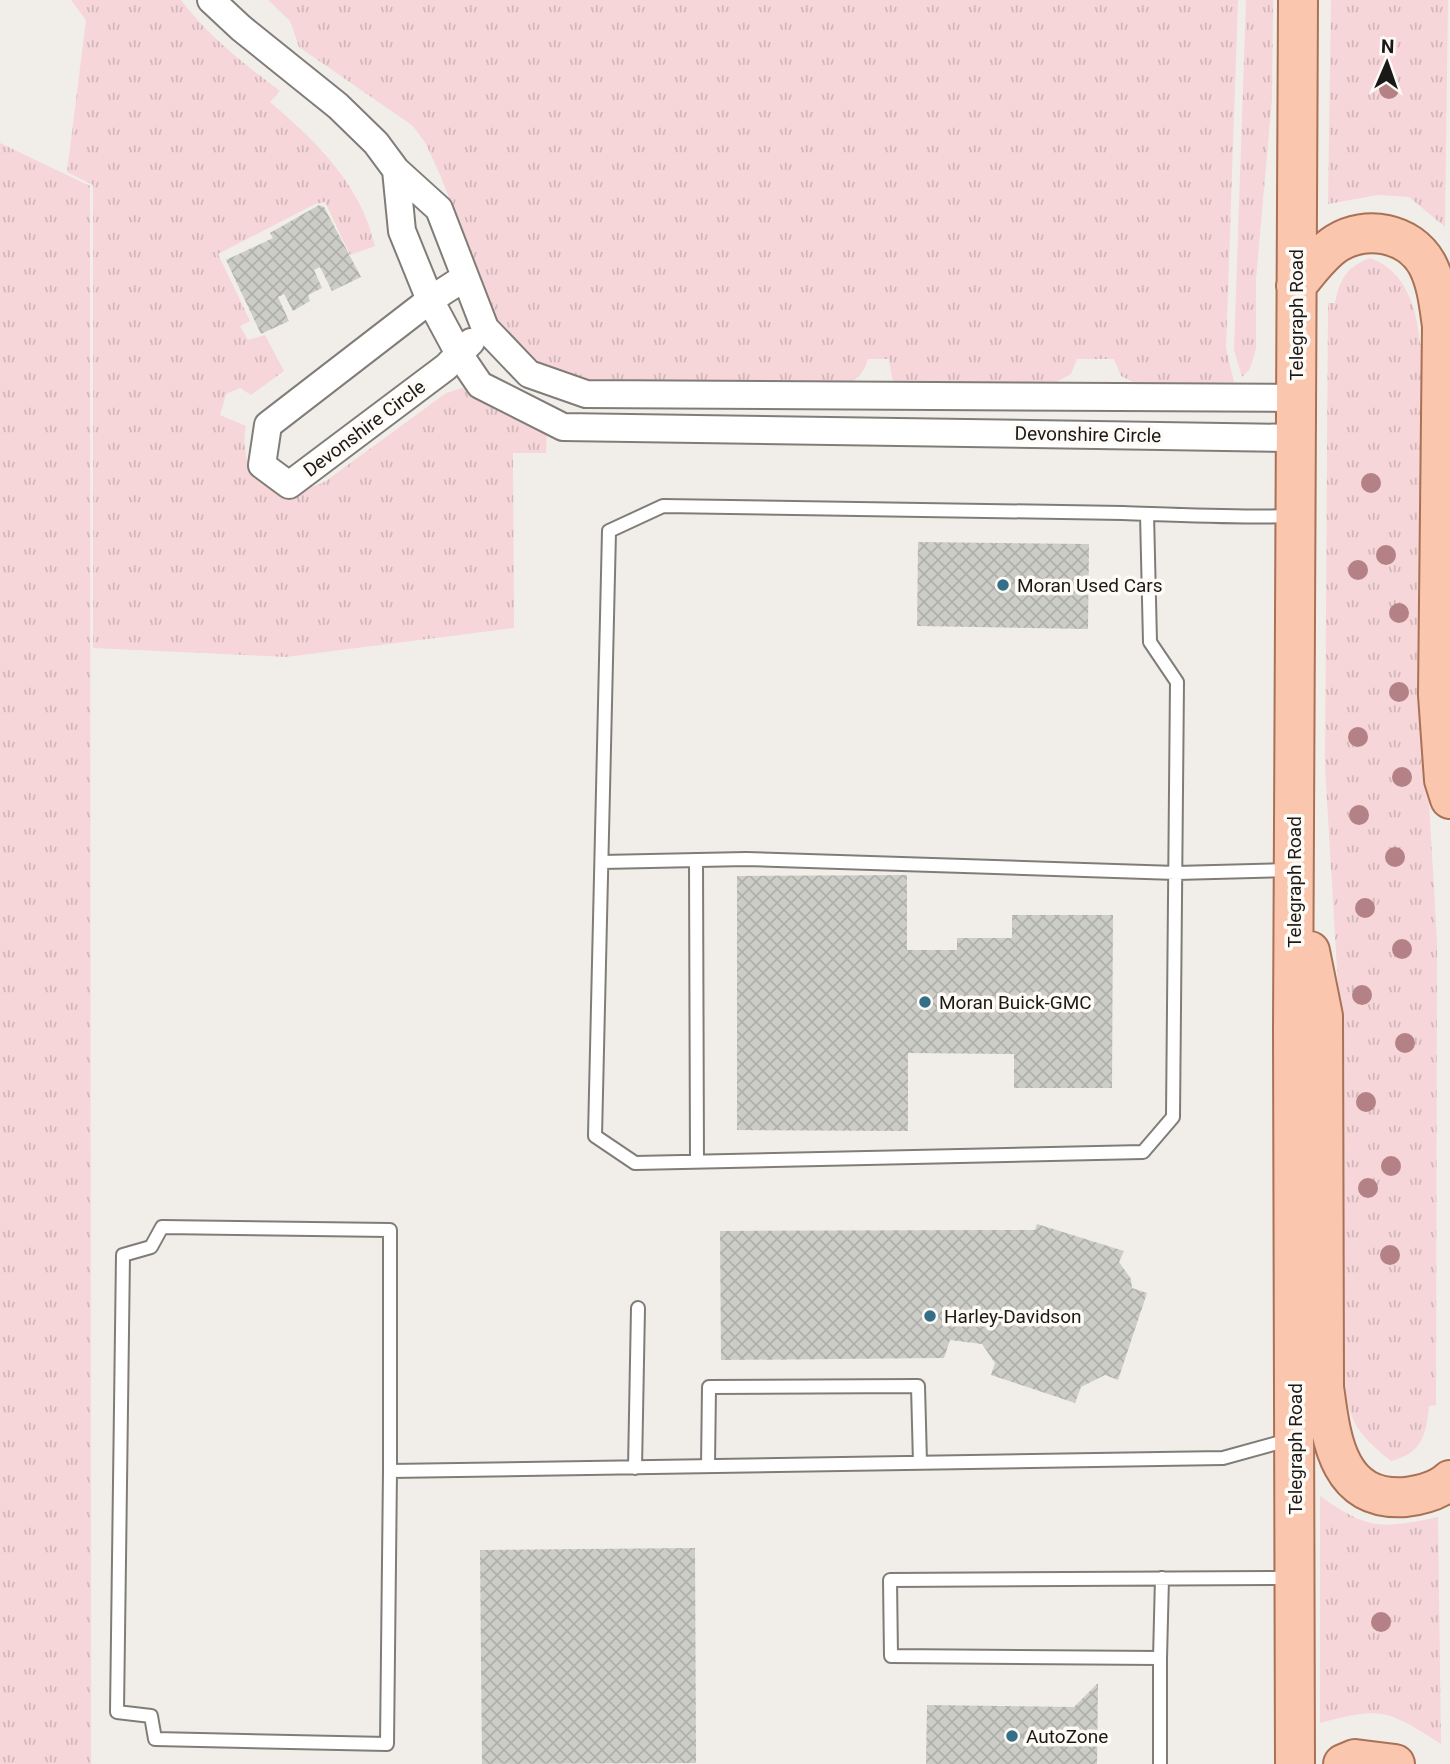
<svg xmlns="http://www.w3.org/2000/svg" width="1450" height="1764" font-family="Roboto,sans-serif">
<defs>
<pattern id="grass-tufts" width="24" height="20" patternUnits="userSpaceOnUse" patternTransform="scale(1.75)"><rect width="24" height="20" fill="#f6d6d8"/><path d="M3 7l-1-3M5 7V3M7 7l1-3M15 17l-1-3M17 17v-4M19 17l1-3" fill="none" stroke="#d2b7b9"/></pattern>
<pattern id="building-cross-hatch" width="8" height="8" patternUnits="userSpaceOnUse" patternTransform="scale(1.75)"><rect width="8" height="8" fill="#cdcdc8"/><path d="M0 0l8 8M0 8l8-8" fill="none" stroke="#afafab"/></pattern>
</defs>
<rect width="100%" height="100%" fill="#f1eee9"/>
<path fill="url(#grass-tufts)" d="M71,0H181C209,37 243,63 280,91L270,102C317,142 361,185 375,246L350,255L325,202L315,204L218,254L250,321L240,326L248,340L265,335L284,371L251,395L240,388L226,394L220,415L246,426C236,481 279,505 326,481L446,393L462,388L479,392L547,430L546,453H513L514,628L286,657L93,648V185L67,172L86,20Z
M268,0H1238L1226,348L1234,382L1139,385L1121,376L1114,359H1077L1071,374L1051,385L898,384L892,379L889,359H868C864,373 858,379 845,386L594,384L549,369L517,347L492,318L464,257L455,213L441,177L426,144L413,126L299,47L290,21Z
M1246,0H1273V4L1272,99L1256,279V349L1250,369L1242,377L1234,350Z
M1331,0H1448L1445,227L1409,197L1378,195L1328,204Z
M0,143L90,186L91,1764H0Z
M1370,258C1407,271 1417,310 1420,344L1426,343L1422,680L1437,941L1436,1405L1429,1406C1426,1436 1422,1453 1391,1461C1355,1432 1347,1419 1344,1372H1335L1340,1020L1325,767L1328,303H1335C1340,278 1347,267 1370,258Z
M1320,1496C1368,1530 1381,1529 1438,1517L1441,1744C1388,1710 1382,1706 1320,1723Z"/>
<path fill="url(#building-cross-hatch)" d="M319,205L324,207L361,277L332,291L320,267L314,270L322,288L308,295L310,301L293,311L284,294L278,297L289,321L261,334L226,260L273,238L270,233Z
M918,542L1089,544L1088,629L917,626Z
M907,875V950H957V938H1012V915H1113L1112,1088H1014V1054L908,1053V1131L737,1130V876Z
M1037,1224L1124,1251L1119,1262L1131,1279L1132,1288L1147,1293L1118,1380L1105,1375L1081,1387L1075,1403L991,1375L995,1363L982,1344L950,1340L944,1358L721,1360L720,1231L1035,1230Z
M695,1548L696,1763L482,1764L480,1550Z
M1098,1683L1097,1764H926L927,1705L1074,1707Z"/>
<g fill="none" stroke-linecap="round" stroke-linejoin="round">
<g stroke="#807d79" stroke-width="16">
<path id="service" d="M1147,514L1150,642L1177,682L1173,1117L1143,1152L635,1163L595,1136L609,531L663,506L1123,513C1179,515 1235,518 1291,516
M696,860L697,1161
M602,862L746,859L1176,873L1291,870
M708,1466L709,1387L918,1386L920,1463
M635,1468L638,1308
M390,1471L387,1744L155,1739L151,1716L117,1712L123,1255L151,1247L162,1227L390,1230V1471L1223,1458L1288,1440
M1160,1658L1162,1578
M1160,1764V1658L891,1656L890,1580L1291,1578"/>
</g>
<g stroke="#807d79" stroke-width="30">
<path id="minor" d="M211,0L241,28L338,106L376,143L396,170L439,209L485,328L529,374L586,394L1295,398
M396,170L402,231L430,300L459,354L480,385L563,427L1295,438
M464,278L430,300L268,425L262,465L289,485L446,367L471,342"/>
</g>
<g stroke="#a97156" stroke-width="42">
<path id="primary" d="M1296,286C1308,272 1321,253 1337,243C1366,225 1409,232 1427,264C1437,283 1439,305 1442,326L1438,695L1444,780L1450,799
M1310,951L1323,1016L1324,1387C1331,1438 1337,1502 1406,1497C1421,1495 1439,1490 1450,1480
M1295,1764L1293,1029L1298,0
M1343,1764L1355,1759L1395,1764"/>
</g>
<use href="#service" stroke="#fff" stroke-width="12"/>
<use href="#minor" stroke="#fff" stroke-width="26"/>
<use href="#primary" stroke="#fac6ae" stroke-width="38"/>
</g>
<g fill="#b38186">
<circle cx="1389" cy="89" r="10"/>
<circle cx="1371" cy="483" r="10"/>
<circle cx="1386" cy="555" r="10"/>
<circle cx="1358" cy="570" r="10"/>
<circle cx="1399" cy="613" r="10"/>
<circle cx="1399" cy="692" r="10"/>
<circle cx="1358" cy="737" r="10"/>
<circle cx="1402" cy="777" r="10"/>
<circle cx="1359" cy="815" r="10"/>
<circle cx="1395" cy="857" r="10"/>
<circle cx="1365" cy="908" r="10"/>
<circle cx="1402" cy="949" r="10"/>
<circle cx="1362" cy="995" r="10"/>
<circle cx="1405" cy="1043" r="10"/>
<circle cx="1366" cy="1102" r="10"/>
<circle cx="1391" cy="1166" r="10"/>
<circle cx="1368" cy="1188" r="10"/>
<circle cx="1390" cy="1255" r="10"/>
<circle cx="1381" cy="1622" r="10"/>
</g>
<g fill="#346f87" stroke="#fefbf7" stroke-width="2.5">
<circle cx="1003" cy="585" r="7"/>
<circle cx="925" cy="1002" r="7"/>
<circle cx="930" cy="1316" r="7"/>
<circle cx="1012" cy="1736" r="7"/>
</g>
<g text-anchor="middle" stroke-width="7" stroke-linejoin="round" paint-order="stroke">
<g font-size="19" fill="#1b1918" stroke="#fefbf7">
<text transform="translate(1296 315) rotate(-90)" y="7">Telegraph Road</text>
<text transform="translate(364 428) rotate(-37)" y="7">Devonshire Circle</text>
<text transform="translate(1088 434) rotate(1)" y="7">Devonshire Circle</text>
<text transform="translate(1294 882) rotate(-90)" y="7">Telegraph Road</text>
<text transform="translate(1295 1449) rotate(-90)" y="7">Telegraph Road</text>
</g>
<g font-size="19" fill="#1b1918" stroke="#fefbf7" text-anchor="start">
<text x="1017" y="592">Moran Used Cars</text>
<text x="939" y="1009">Moran Buick-GMC</text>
<text x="944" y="1323">Harley-Davidson</text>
<text x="1026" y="1743">AutoZone</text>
</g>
</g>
<g transform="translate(1387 63) rotate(2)" stroke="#fefbf7" stroke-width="5" paint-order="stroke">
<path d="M0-5L12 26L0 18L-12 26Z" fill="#1b1918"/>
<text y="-10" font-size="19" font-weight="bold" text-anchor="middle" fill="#1b1918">N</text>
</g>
</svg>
